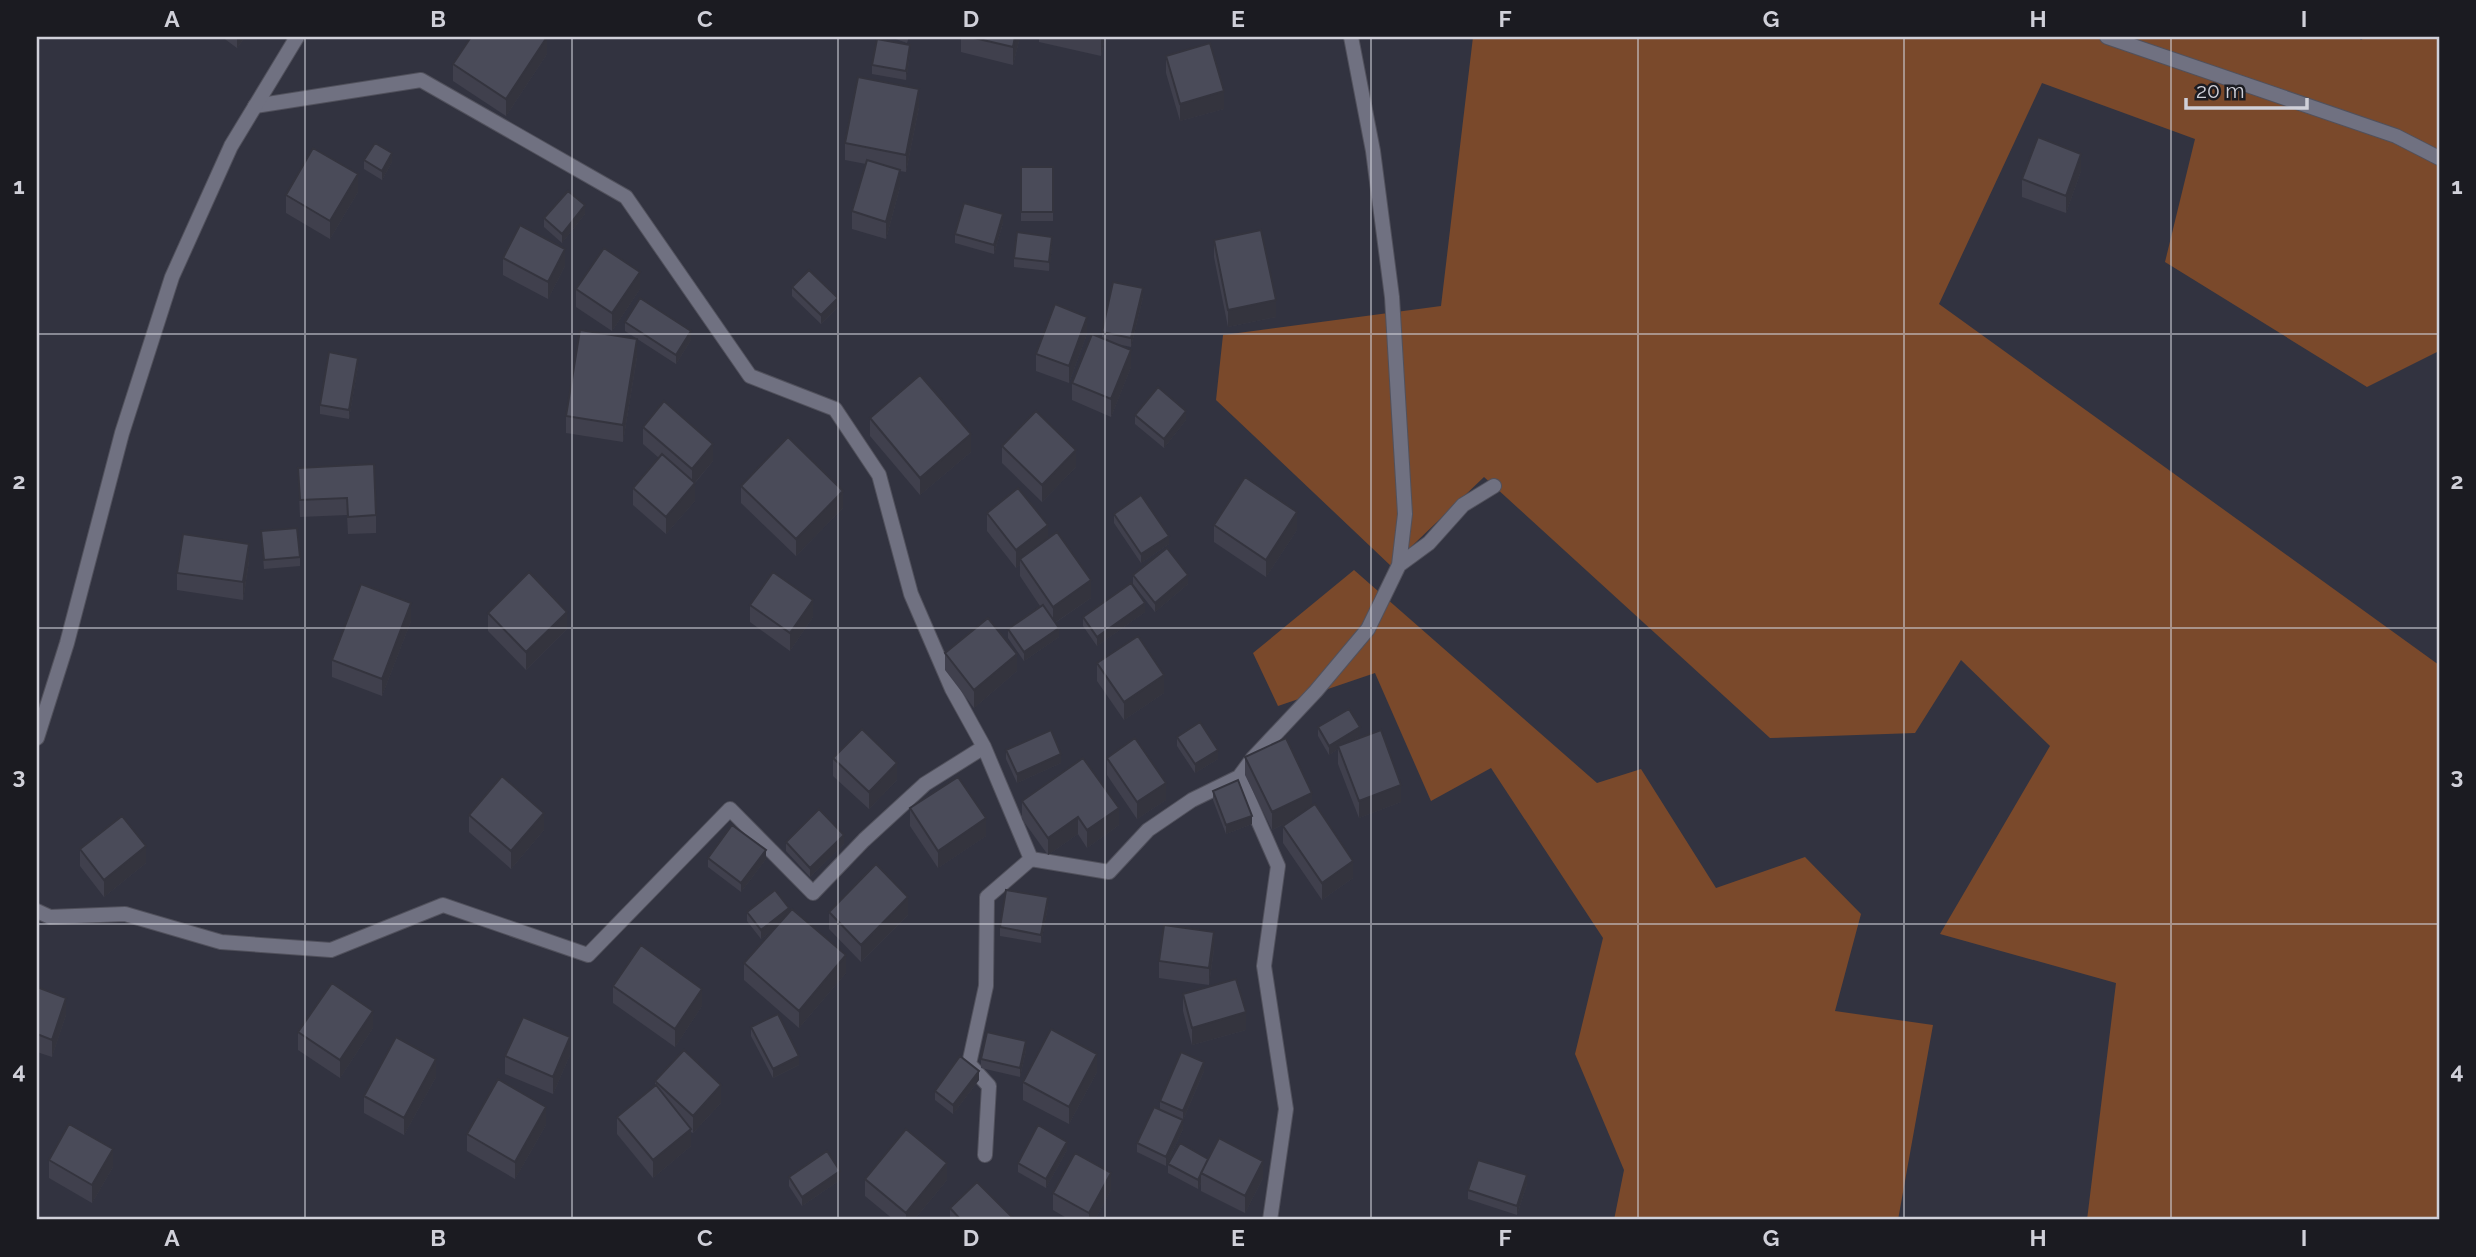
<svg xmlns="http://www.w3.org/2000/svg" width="2476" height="1257" font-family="Raleway,sans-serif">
<rect width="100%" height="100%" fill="#323340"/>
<path fill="#7a492b" d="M1473,37H2358L2361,40L2366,37H2439V351L2367,387L2165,262L2195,139L2042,83L1939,304L2439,665V1220H2087L2116,983L1940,934L2050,746L1961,660L1915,733L1770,738L1484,477L1391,566L1216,400L1223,335L1441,306Z
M1354,570L1597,783L1641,769L1716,888L1805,857L1861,914L1835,1011L1933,1025L1898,1220H1614L1624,1170L1575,1054L1603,938L1491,768L1431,801L1375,673L1278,706L1253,653Z"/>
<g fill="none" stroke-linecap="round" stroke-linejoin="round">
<g stroke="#51515c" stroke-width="16">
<path id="minor" d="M2107,37L2396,136L2439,158
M255,106L421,80L626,197L750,376L835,409L879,475L911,594L952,689L984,747L1031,859L987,897L986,986L969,1064L989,1086L985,1155
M1399,565L1429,543L1463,505L1494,486
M1239,777L1278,866L1264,966L1286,1109L1270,1220
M1031,859L1109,872L1148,830L1192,800L1239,777L1253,758L1316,691L1368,629L1399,565L1405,514L1392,297L1373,151L1351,37
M37,911L50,917L125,914L221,942L331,950L443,905L588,955L730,809L813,893L864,840L925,784L984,747"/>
</g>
<g stroke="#51515c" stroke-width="16">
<path id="tertiary" d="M37,738L67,643L122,433L172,277L231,146L297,37"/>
</g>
<use href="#minor" stroke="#707181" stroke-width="14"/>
<use href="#tertiary" stroke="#707181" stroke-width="14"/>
</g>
<path fill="#40404d" d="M222,37H245L237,48Z
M890,37H909L907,43Z
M961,37H1020L1013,65L961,52Z
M1039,37H1105L1101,56L1039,42Z
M547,54L506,116L453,81V64Z
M910,54L906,80L872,74V65Z
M1166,56L1224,109L1180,121L1166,73Z
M919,107L906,172L900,171V187L886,239L852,229V211L866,164L845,160V143Z
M364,160L392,162L382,180L364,169Z
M1021,167H1053V221H1021Z
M2081,171L2066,213L2022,197V179Z
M358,192L330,239L286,213V195Z
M585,214L562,243L544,227V218Z
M1003,223L994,254L955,243V234Z
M1214,240L1276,317L1228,327L1214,257Z
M1052,246L1049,271L1014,267V258Z
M503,258L565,266L548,299L503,275Z
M792,287L838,307L821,324L792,296Z
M576,289H640L612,331L576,307Z
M1143,297L1131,347L1117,344L1131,367L1111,417L1072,400V383L1102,338V332Z
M625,322L691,340L676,364L625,331Z
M1087,334L1069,383L1036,371V354Z
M637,357L623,442L566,433V416Z
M358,366L349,419L320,414V405Z
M1135,415L1186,420L1164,448L1135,424Z
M870,418L971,452L920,495L870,436Z
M643,427L713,461L695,483V501L666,534L633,505V488L659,458L643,444Z
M1002,446L1076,467L1042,502L1002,463Z
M298,468L376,515V533L348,534L347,515L300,517Z
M741,486L843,508L796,556L741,503Z
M987,513L1048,539L1091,598L1055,623L1059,637L1024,661L1008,638V629L1040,606L1020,576V565L1016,568L987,531Z
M1114,514L1169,544L1141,563L1114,523Z
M1214,525L1297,530L1266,577L1214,542Z
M261,531L300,557V566L264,569Z
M249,561L243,600L177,590V573Z
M1133,575L1188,584L1155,612L1133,584Z
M750,605L813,617L790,651L750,622Z
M1145,612L1097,646L1083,626V617Z
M488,613L567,629L526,670L488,631Z
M411,621L382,696L332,677V660Z
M945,653L1017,671L974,708L945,670Z
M1097,663L1164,693L1124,720L1097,681Z
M1318,727L1360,736L1353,741L1401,802L1359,818L1338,764V749L1329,755L1318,736Z
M1177,737L1218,759L1195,773L1177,746Z
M1006,750L1061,763L1017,783L1006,759Z
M1245,757L1312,806L1353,878L1322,900L1283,843V826L1292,820L1272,830L1245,775Z
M833,758L897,780L869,809L833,776Z
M1107,758L1166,800L1137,819L1107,775Z
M1213,791L1252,824L1226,834L1213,800Z
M1022,801L1119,825L1087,848L1078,834L1048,855L1022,819Z
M910,808L986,836L938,868L910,826Z
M469,815L544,830L511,869L469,832Z
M786,842L844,844L810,877L786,851Z
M80,849L146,863L104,897L80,866Z
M708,858L766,859L741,892L708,867Z
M1048,906L1041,943L1000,936V927Z
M747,912L789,913L846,973L799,1028L744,980V963L775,928L761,939L747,921Z
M829,912L908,915L861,962L829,929Z
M1214,949L1209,985L1159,978V961Z
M613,986L702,1006L675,1047L613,1003Z
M37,987L66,1015L52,1057L37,1052Z
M1183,994L1246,1030L1192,1045L1183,1011Z
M751,1027L799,1065L773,1078L751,1036Z
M373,1028L340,1078L298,1050V1032Z
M1026,1050L1020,1077L981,1068V1059Z
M570,1055L553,1094L505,1074V1056Z
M1204,1071L1183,1120L1172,1115L1183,1129L1166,1166L1137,1152V1143L1160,1110V1101Z
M1097,1072L1069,1124L1023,1100V1082Z
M436,1077L404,1135L364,1113V1096Z
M979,1080L953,1114L935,1100V1091Z
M655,1081L721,1103L693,1133L691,1132V1146L653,1178L617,1134V1117L655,1086Z
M546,1125L515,1179L467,1151V1134Z
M1067,1150L1046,1188L1018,1172V1163Z
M1208,1159L1263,1178L1245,1213L1201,1191V1183L1198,1189L1168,1173V1164Z
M49,1160L113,1167L92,1203L49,1178Z
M789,1177L840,1180L802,1206L789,1186Z
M865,1179L947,1180L914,1220H894L865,1196Z
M1527,1184L1517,1215L1468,1199V1190Z
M1111,1190L1095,1220H1070L1053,1210V1193Z
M950,1208L1015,1220H950Z"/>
<path fill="#34343e" d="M239,37H245L237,48V39Z
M547,37V54L506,116V99Z
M1015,37H1020L1013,65V47Z
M1101,37H1105L1101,56Z
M910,45V54L906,80V71Z
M919,89V107L906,172V155Z
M1224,91V109L1180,121V104Z
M392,153V162L382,180V171Z
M2081,154V171L2066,213V196Z
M900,170V187L886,239V222Z
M358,174V192L330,239V221Z
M585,205V214L562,243V234Z
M1003,214V223L994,254V245Z
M1052,237V246L1049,271V262Z
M565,249V266L548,299V282Z
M640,272V289L612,331V313Z
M1143,288V297L1131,347V338Z
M838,298V307L821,324V315Z
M1276,300V317L1228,327V310Z
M1087,317V334L1069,383V366Z
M691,331V340L676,364V355Z
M637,339V357L623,442V425Z
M1131,350V367L1111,417V399Z
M358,358V366L349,419V410Z
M1186,411V420L1164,448V439Z
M971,434V452L920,495V478Z
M713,444V461L692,486V469Z
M1076,450V467L1042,502V485Z
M695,483V501L666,534V517Z
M843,491V508L796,556V539Z
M1297,512V530L1266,577V560Z
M1048,525V542L1020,559V565L1016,568V550Z
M1169,536V544L1141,563V554Z
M249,544V561L243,600V582Z
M1188,575V584L1155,612V603Z
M1091,580V598L1053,624V607Z
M813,600V617L790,651V633Z
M411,603V621L382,696V679Z
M1145,603V612L1097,646V637Z
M567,612V629L526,670V652Z
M1059,628V637L1024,661V652Z
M1017,654V671L974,708V690Z
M1164,675V693L1124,720V702Z
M1360,727V736L1339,749L1338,746V749L1329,755V746Z
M1218,750V759L1195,773V764Z
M1061,754V763L1017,783V774Z
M897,763V780L869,809V792Z
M1166,783V800L1137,819V802Z
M1401,785V802L1359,818V801Z
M1312,793V810L1272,830V812Z
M1119,808V825L1087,848V830Z
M544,813V830L511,869V851Z
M1252,816V824L1226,834V825Z
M1078,817V834L1048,855V838Z
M986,818V836L938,868V851Z
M844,835V844L810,877V868Z
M146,846V863L104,897V880Z
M766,850V859L741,892V883Z
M1353,861V878L1322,900V883Z
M908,897V915L861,962V945Z
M1048,897V906L1041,943V935Z
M789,908V917L761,939V930Z
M1214,932V949L1209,985V968Z
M846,955V973L799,1028V1011Z
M702,989V1006L675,1047V1029Z
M66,998V1015L52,1057V1040Z
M373,1011V1028L340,1078V1060Z
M1246,1012V1030L1192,1045V1028Z
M570,1037V1055L553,1094V1077Z
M1026,1041V1050L1020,1077V1068Z
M1097,1054V1072L1069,1124V1107Z
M799,1056V1065L773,1078V1069Z
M436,1059V1077L404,1135V1118Z
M1204,1062V1071L1183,1120V1111Z
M979,1071V1080L953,1114V1105Z
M721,1085V1103L693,1133V1116Z
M546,1107V1125L515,1179V1162Z
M1183,1120V1129L1166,1166V1157Z
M691,1129V1146L653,1178V1160Z
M1067,1142V1150L1046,1188V1179Z
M113,1149V1167L92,1203V1185Z
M1263,1161V1178L1245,1213V1196Z
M947,1163V1180L914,1220H906V1213Z
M840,1171V1180L802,1206V1197Z
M1111,1173V1190L1095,1220H1089V1213Z
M1201,1174V1183L1198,1189V1180Z
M1527,1175V1184L1517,1215V1206Z"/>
<path fill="#4a4b59" stroke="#34343e" stroke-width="2" d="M471,37H547L506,99L453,64Z
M970,37H1015L1013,47Z
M877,39L910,45L906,71L872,65Z
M1210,43L1224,91L1180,104L1166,56Z
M858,77L919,89L906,155L845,143Z
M2038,137L2081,154L2066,196L2022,179Z
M375,143L392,153L382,171L364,160Z
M313,148L358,174L330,221L286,195Z
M867,160L900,170L886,222L852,211Z
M1021,167H1053V212H1021Z
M568,191L585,205L562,234L544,218Z
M964,203L1003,214L994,245L955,234Z
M520,225L565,249L548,282L503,258Z
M1261,230L1276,300L1228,310L1214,240Z
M1017,232L1052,237L1049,262L1014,258Z
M604,248L640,272L612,313L576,289Z
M809,270L838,298L821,315L792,287Z
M1113,282L1143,288L1131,338L1102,332Z
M640,298L691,331L676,355L625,322Z
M1055,304L1087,317L1069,366L1036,354Z
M580,330L637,339L623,425L566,416Z
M1092,334L1131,350L1111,399L1072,383Z
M329,352L358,358L349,410L320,405Z
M920,375L971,434L920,478L870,418Z
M1158,387L1186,411L1164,439L1135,415Z
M664,401L713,444L692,469L643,427Z
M1036,411L1076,450L1042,485L1002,446Z
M788,437L843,491L796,539L741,486Z
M662,454L695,483L666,517L633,488Z
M374,464L376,515L348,517L347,498L300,500L298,468Z
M1245,477L1297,512L1266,560L1214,525Z
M1018,488L1048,525L1016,550L987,513Z
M1141,495L1169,536L1141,554L1114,514Z
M297,528L300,557L264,560L261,531Z
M1057,532L1091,580L1053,607L1020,559Z
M183,534L249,544L243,582L177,573Z
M1167,548L1188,575L1155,603L1133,575Z
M529,572L567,612L526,652L488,613Z
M773,572L813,600L790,633L750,605Z
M1131,583L1145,603L1097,637L1083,617Z
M361,584L411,603L382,679L332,660Z
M1043,605L1059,628L1024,652L1008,629Z
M988,618L1017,654L974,690L945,653Z
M1138,636L1164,675L1124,702L1097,663Z
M1349,709L1360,727L1329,746L1318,727Z
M1200,722L1218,750L1195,764L1177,737Z
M862,729L897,763L869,792L833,758Z
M1051,730L1061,754L1017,774L1006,750Z
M1381,730L1401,785L1359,801L1338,746Z
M1135,738L1166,783L1137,802L1107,758Z
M1286,738L1312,793L1272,812L1245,757Z
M1083,758L1119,808L1087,830L1078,817L1048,838L1022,801Z
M502,776L544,813L511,851L469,815Z
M958,777L986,818L938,851L910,808Z
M1238,780L1252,816L1226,825L1213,791Z
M1315,804L1353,861L1322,883L1283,826Z
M819,809L844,835L810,868L786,842Z
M122,816L146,846L104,880L80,849Z
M732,825L766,850L741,883L708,858Z
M876,864L908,897L861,945L829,912Z
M775,890L789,908L761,930L747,912Z
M1006,890L1048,897L1041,935L1000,927Z
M792,909L846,955L799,1011L744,963Z
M1164,925L1214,932L1209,968L1159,961Z
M641,945L702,989L675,1029L613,986Z
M1236,979L1246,1012L1192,1028L1183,994Z
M332,983L373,1011L340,1060L298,1032Z
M37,987L66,998L52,1040L37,1034Z
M778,1014L799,1056L773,1069L751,1027Z
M523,1017L570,1037L553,1077L505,1056Z
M1051,1029L1097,1054L1069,1107L1023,1082Z
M987,1032L1026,1041L1020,1068L981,1059Z
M396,1037L436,1059L404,1118L364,1096Z
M684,1050L721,1085L693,1116L655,1081Z
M1181,1052L1204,1062L1183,1111L1160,1101Z
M960,1056L979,1071L953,1105L935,1091Z
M498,1079L546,1107L515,1162L467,1134Z
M656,1085L691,1129L653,1160L617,1117Z
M1154,1107L1183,1120L1166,1157L1137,1143Z
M69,1124L113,1149L92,1185L49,1160Z
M1038,1125L1067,1142L1046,1179L1018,1163Z
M906,1129L947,1163L906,1213L865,1179Z
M1219,1138L1263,1161L1245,1196L1201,1173Z
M1180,1143L1208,1159L1198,1180L1168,1164Z
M827,1151L840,1171L802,1197L789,1177Z
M1075,1153L1111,1173L1089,1213L1053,1193Z
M1478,1160L1527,1175L1517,1206L1468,1190Z
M977,1182L1015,1220H961L950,1208Z"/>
<path fill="none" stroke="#d0d0d9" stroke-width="2" stroke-opacity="0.55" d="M305,37V1220M572,37V1220M838,37V1220M1105,37V1220M1371,37V1220M1638,37V1220M1904,37V1220M2171,37V1220M37,334H2439M37,628H2439M37,924H2439"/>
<rect width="2476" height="1257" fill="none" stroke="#1b1b21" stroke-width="77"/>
<path d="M2186 98v10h121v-10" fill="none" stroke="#d0d0d9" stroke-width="3.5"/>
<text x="2196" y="98" font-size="21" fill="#d0d0d9" stroke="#1b1b21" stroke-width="5" paint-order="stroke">20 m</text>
<rect x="38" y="38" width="2400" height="1180" fill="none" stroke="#d0d0d9" stroke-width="2.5"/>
<g font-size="23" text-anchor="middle" font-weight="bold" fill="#d0d0d9">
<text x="172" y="27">A</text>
<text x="438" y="27">B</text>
<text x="705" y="27">C</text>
<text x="971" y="27">D</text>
<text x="1238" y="27">E</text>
<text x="1505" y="27">F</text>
<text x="1771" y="27">G</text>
<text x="2038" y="27">H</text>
<text x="2304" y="27">I</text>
<text x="19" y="194">1</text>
<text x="2457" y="194">1</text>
<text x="19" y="489">2</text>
<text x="2457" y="489">2</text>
<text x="19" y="784">3</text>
<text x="2457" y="784">3</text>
<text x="19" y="1079">4</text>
<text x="2457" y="1079">4</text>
<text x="172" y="1246">A</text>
<text x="438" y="1246">B</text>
<text x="705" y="1246">C</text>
<text x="971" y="1246">D</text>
<text x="1238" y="1246">E</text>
<text x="1505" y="1246">F</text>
<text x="1771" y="1246">G</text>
<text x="2038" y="1246">H</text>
<text x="2304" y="1246">I</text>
</g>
</svg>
